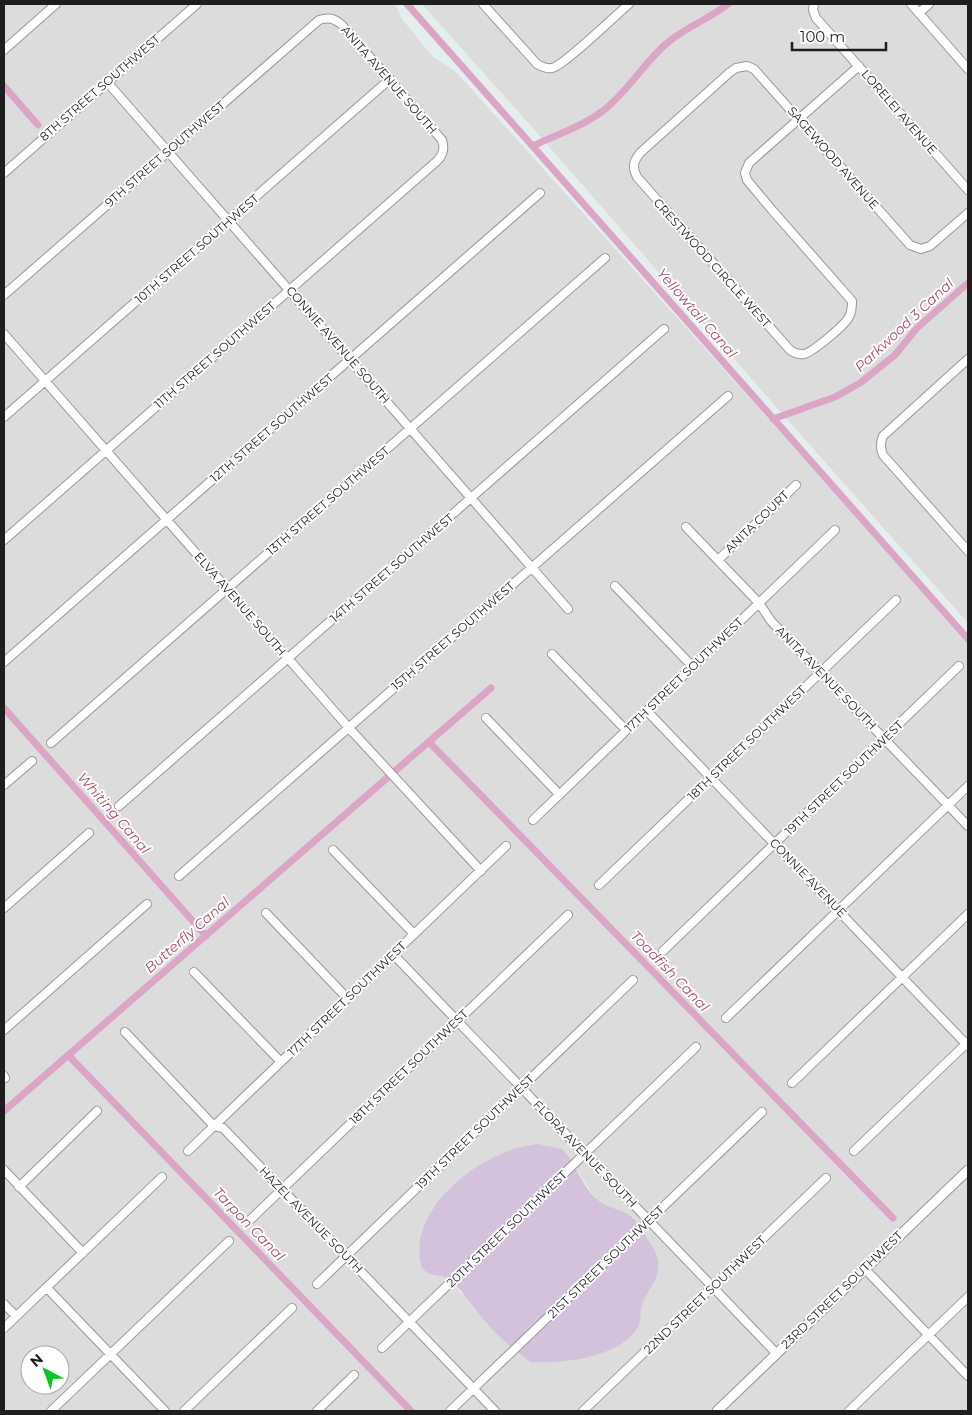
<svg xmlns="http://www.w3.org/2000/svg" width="972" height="1415" font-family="Montserrat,sans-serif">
<rect width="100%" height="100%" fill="#e4efed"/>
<path fill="#dbdcdb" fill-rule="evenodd" d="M4,4H395L402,19L433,57L456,72L968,641V1164L711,1411H4ZM544,1145L549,1146L575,1166L591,1192L599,1202L633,1217L654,1283L640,1307L639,1325L632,1335L613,1349L570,1361L530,1362L490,1326L468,1298L460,1292L449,1279L427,1272L448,1189L490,1159ZM30,1355H60V1385H30Z
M422,4H968V623L785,417L539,135Z
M968,1175V1411H722Z"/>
<path fill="#d4c2dc" d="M538,1144L562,1149C577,1164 582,1188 599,1201C609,1209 624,1209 633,1218C637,1222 654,1248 656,1253C663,1274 652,1284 643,1302C639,1310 642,1320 638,1327C620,1358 562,1364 530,1362C517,1351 502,1340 490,1327C476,1312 466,1294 451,1281C444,1274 429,1277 423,1269C418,1261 419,1244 421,1235C433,1195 470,1166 508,1151C517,1147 528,1146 538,1144Z"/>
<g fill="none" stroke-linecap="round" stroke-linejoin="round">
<path stroke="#dba6c6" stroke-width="7" d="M407,4L968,639
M4,86L38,125
M533,146C557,134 582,127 604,110C628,91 644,63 667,43C686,27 709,19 728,4
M773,419L835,397L860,383L895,355L917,328L968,283
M4,708L206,936
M429,742L893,1218
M395,771L491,688
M68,1055L411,1411
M4,1111L387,778"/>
<g stroke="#989898" stroke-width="10">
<path id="minor" d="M483,4L537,64C542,67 546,69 552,68C562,67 617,14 629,4
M814,4L813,10L816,18L968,190
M911,4L968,69
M919,13L929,4
M4,50L56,4
M859,66L749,163L745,173L747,180L772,210L852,301C852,307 852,312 849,317C845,325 813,352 804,354C798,355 794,353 790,350L637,177C632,167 633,162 640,153L729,73L736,68L747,66L754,69L910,245L921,249L930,246L968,213
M107,82L568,609
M4,173L197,4
M4,295L319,20C329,17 334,18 342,25L442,140C445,149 443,155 437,161L4,540
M4,334L349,728L481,871
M968,359L883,436C880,443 880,448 883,455L968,551
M4,417L390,79
M686,527L759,603L771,621L968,826
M718,560L796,485
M615,586L693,667
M552,654L626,730
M4,662L540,193
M647,711L968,1046
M486,718L559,794
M51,743L605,258
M4,785L32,761
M119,806L664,329
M533,820L835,530
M333,850L414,934
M179,876L728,396
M599,885L896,600
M4,908L89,833
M266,913L347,998
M663,951L959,666
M393,954L777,1354
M194,972L281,1062
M726,1018L968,786
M4,1030L147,904
M125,1032L214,1126L223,1128L495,1411
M4,1076L5,1078
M792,1083L968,914
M188,1151L506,846
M854,1151L968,1042
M4,1170L83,1253
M19,1187L97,1111
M251,1219L568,915
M865,1269L968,1376
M317,1284L633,980
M47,1288L165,1411
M4,1304L16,1316
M4,1328L162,1177
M382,1348L696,1047
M51,1411L229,1241
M184,1411L292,1308
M317,1411L354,1375
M450,1411L762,1112
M583,1411L826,1178
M849,1411L968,1297"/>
</g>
<g stroke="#989898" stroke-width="11">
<path id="tertiary" d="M717,1411L968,1170"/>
</g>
<use href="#minor" stroke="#fff" stroke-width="8"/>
<use href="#tertiary" stroke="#fff" stroke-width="9"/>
</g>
<g text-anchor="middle" stroke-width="4" stroke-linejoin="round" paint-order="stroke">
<g font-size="12" fill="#1e1e1e" stroke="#fff">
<text transform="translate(389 80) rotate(49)" y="4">ANITA AVENUE SOUTH</text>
<text transform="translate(100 88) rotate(-41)" y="4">8TH STREET SOUTHWEST</text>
<text transform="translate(899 112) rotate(49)" y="4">LORELEI AVENUE</text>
<text transform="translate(165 154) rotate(-41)" y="4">9TH STREET SOUTHWEST</text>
<text transform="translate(833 158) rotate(49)" y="4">SAGEWOOD AVENUE</text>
<text transform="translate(197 249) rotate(-41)" y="4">10TH STREET SOUTHWEST</text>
<text transform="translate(712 263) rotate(48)" y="4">CRESTWOOD CIRCLE WEST</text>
<text transform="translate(338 345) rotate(49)" y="4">CONNIE AVENUE SOUTH</text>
<text transform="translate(215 355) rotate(-41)" y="4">11TH STREET SOUTHWEST</text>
<text transform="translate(272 428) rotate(-41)" y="4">12TH STREET SOUTHWEST</text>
<text transform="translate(328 501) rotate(-41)" y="4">13TH STREET SOUTHWEST</text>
<text transform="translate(757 522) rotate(-44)" y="4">ANITA COURT</text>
<text transform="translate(392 568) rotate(-41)" y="4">14TH STREET SOUTHWEST</text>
<text transform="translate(240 604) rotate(49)" y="4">ELVA AVENUE SOUTH</text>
<text transform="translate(453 636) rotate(-41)" y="4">15TH STREET SOUTHWEST</text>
<text transform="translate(684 675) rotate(-44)" y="4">17TH STREET SOUTHWEST</text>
<text transform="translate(826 678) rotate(46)" y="4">ANITA AVENUE SOUTH</text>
<text transform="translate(747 743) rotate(-44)" y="4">18TH STREET SOUTHWEST</text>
<text transform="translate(844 778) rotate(-44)" y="4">19TH STREET SOUTHWEST</text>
<text transform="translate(808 878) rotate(46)" y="4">CONNIE AVENUE</text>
<text transform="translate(347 999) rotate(-44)" y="4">17TH STREET SOUTHWEST</text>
<text transform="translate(409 1067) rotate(-44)" y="4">18TH STREET SOUTHWEST</text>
<text transform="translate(475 1132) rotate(-44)" y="4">19TH STREET SOUTHWEST</text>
<text transform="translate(585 1154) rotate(46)" y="4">FLORA AVENUE SOUTH</text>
<text transform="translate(311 1220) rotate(46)" y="4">HAZEL AVENUE SOUTH</text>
<text transform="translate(507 1229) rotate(-44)" y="4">20TH STREET SOUTHWEST</text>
<text transform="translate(606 1262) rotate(-44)" y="4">21ST STREET SOUTHWEST</text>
<text transform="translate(842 1290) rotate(-44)" y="4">23RD STREET SOUTHWEST</text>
<text transform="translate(705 1295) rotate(-44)" y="4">22ND STREET SOUTHWEST</text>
</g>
<g font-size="14" font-style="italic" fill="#ab4d6d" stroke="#fff">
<text transform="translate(697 313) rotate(49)" y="5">Yellowtail Canal</text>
<text transform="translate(904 325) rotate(-43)" y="5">Parkwood 3 Canal</text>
<text transform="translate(114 813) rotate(49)" y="5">Whiting Canal</text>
<text transform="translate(187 935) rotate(-41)" y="5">Butterfly Canal</text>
<text transform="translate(670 971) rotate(46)" y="5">Toadfish Canal</text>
<text transform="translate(249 1224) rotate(46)" y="5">Tarpon Canal</text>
</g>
</g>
<rect width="972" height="1415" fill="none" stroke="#1e1e1e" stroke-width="10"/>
<g transform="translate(45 1370) rotate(319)"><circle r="24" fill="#ffffff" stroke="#a5a5a5"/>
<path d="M0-4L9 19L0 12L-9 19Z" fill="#06c625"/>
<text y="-8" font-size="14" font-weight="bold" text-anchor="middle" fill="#1e1e1e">N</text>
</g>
<path d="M792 42v8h94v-8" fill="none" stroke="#1e1e1e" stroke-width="2.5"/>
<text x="800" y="42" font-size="15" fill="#1e1e1e" stroke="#ffffff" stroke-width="4" paint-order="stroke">100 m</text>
</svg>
